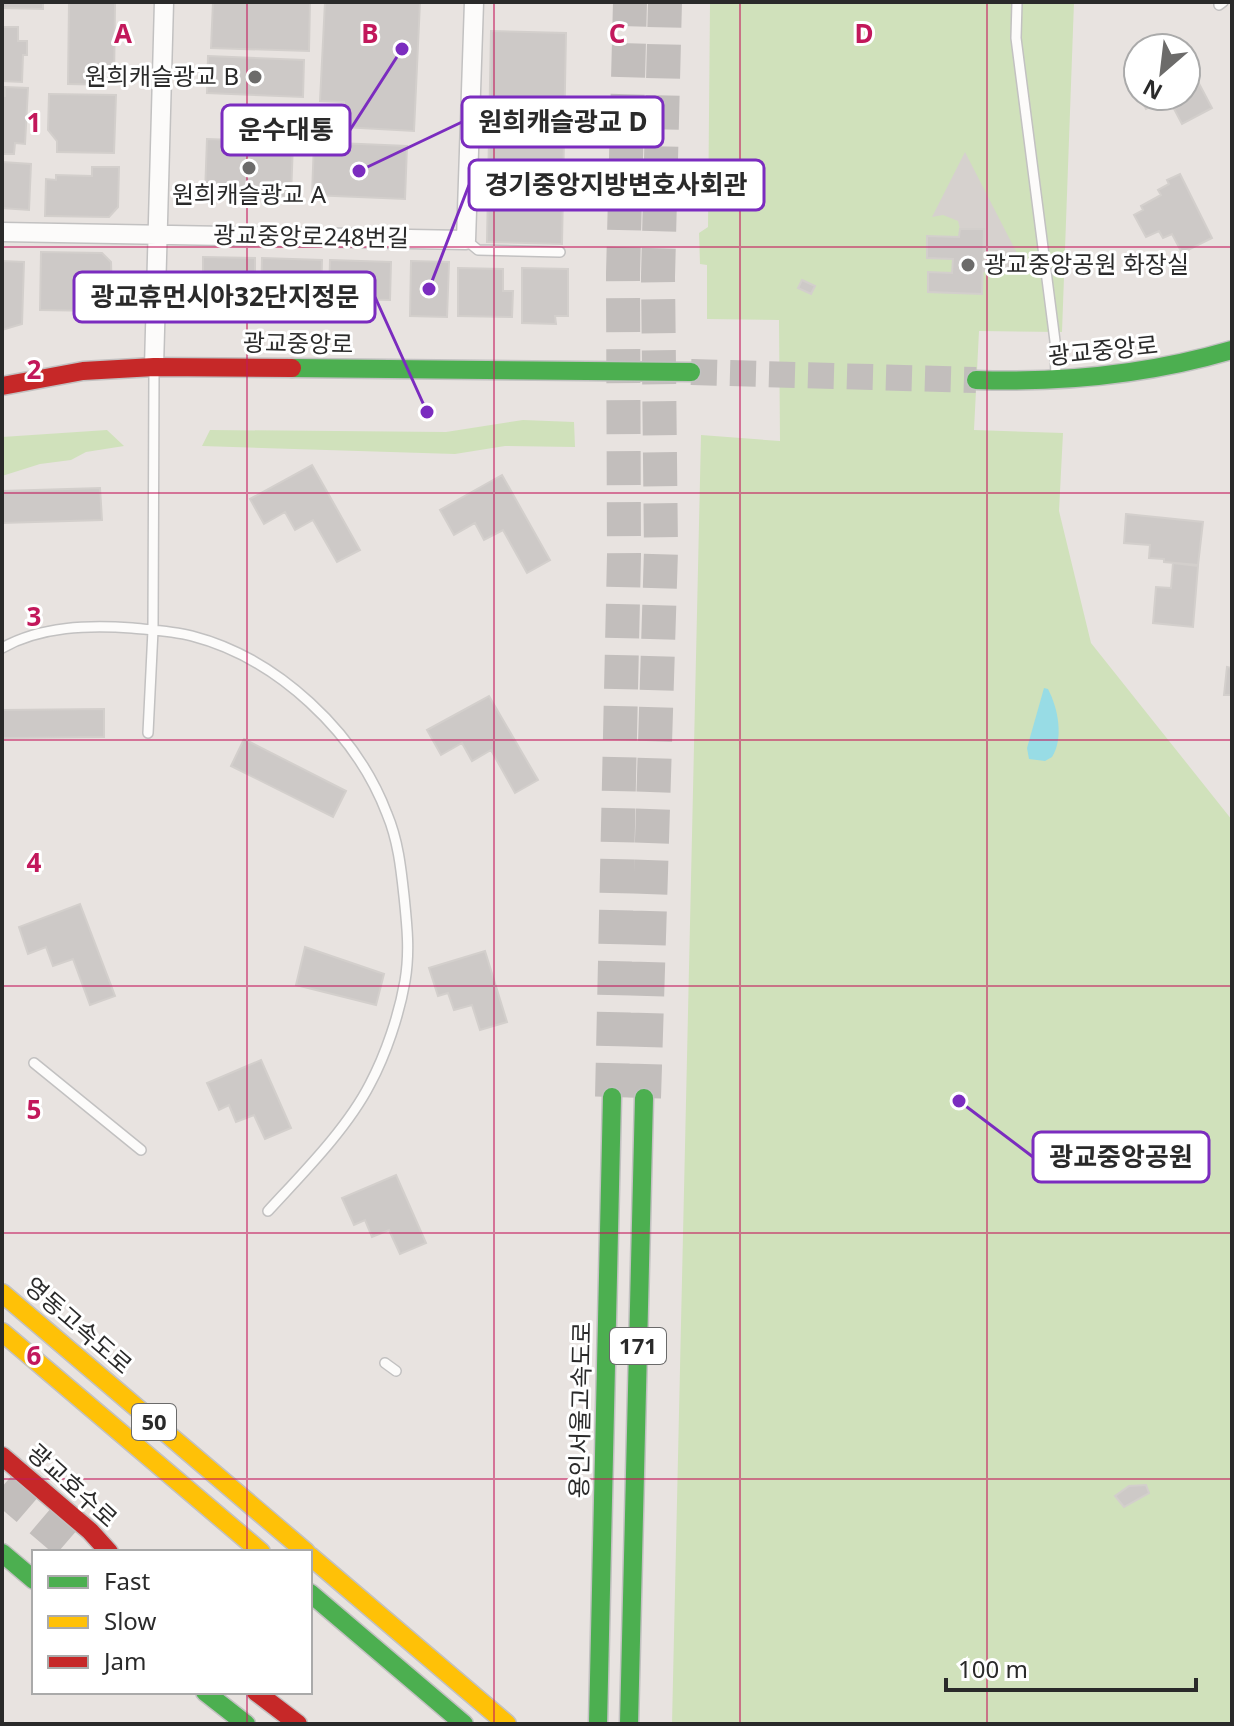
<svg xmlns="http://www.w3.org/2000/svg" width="1234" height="1726" font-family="'Noto Sans','Noto Sans KR',sans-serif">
<rect width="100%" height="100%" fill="#e8e3e0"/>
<path fill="#d0e1bb" d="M710,2H1074L1062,332L979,331L974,430L1063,433L1059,511L1091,643L1232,820V1724H672L701,435L780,441L779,320L707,319V265L700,264L699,233L708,227Z
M523,420L574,422L575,447L505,446L455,454L202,446L210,430L446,432Z
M107,430L124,446L86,452L71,460L40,464L2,476V437Z"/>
<path fill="#d6d1ce" d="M965,152L1023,265L1007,272H983L984,229H960L958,221L943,215L932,217Z"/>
<path fill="#98dce5" d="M1044,688L1048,689C1058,708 1064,738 1052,757L1045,761L1029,759L1027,748Z"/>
<path fill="#cdc9c7" stroke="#d3cfcc" stroke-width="2" d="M2,2H43V9L2,8Z
M69,2H115L114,85L68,84Z
M213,2H310L309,51L211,48Z
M325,2H420L414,131L343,127L344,102L320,101Z
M2,27H18V41H27V55H23L22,82L2,81Z
M491,31L566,33L562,244L487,242Z
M208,56L304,60L303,97L207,93Z
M1186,59L1212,108L1182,124L1172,105L1163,109L1159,102L1146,109L1139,96H1186Z
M5,87L28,88L25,144L15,143L14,154H2V96H5Z
M49,94L116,95L114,153L57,152V141L48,130Z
M207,139L293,142L291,197L205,194Z
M314,142L407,146L405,199L312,195Z
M2,162L31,164L29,210L2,208Z
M92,167H119L118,207L109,217L45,216L46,179L56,180V175L92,176Z
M1180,174L1212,238L1182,253L1172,234L1163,238L1159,231L1146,237L1134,215L1143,210L1141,206L1161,195L1158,190L1169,184L1167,180Z
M960,229H984L982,294L928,292V272L952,273L953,259L927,258V236L959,237Z
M41,252L102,253L111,262L112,299L102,311L40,310Z
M203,257L255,258V309H203Z
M262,258L322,260L321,303L261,301Z
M330,260L391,262L390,300L329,299Z
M2,261L24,262L22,324L2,330Z
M411,261L449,262L447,317L410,316Z
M458,268L503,269V291H513L512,317L458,316Z
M522,268L568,269V316H555L556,324L522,323Z
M802,280L815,286L811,294L798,288Z
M312,465L360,550L337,562L313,520L295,530L285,512L264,524L250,499Z
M502,475L550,560L527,573L503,530L484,540L475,523L454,535L440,510Z
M100,488L102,520L2,523V491Z
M1126,514L1203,522L1198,565L1164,562V559L1149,558L1150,545L1124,543Z
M1173,563L1198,566L1193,627L1153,623L1156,587L1171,588Z
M1227,667L1232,668V695H1224Z
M489,696L538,780L515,793L491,750L472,761L462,743L441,755L427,730Z
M104,709V737L2,738V710Z
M244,739L346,791L333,817L231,766Z
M80,904L115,996L90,1005L73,959L53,966L46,947L28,954L19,927Z
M305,947L384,974L376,1005L296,985Z
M485,951L507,1022L480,1030L472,1005L454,1010L448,993L438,996L429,968Z
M261,1060L291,1128L265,1139L254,1115L236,1122L229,1105L219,1110L207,1083Z
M396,1175L426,1243L400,1254L389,1230L372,1237L365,1220L354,1225L342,1198Z
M1146,1485L1149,1493L1124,1507L1115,1496L1129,1486Z"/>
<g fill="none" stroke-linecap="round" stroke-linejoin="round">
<path stroke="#c2bebc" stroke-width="26" stroke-dasharray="26 13" stroke-linecap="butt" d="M691,372L976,380"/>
<path stroke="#c2bebc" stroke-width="34" stroke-dasharray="34 17" stroke-linecap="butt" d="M612,1097L624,555L623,274L630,2
M644,1098L661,550L658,277L665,2
M2,1487L73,1548"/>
<g stroke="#c2c1c1" stroke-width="12">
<path id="lane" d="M1017,2L1016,38L1055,341L1056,380
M1219,5L1223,2
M466,240L478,250L560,252
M2,648C41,626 89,625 132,628C152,630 172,631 192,636C277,658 356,732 387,814C398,840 401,868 404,896C407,925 410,952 405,981C399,1015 386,1054 370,1084C347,1129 302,1174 268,1211
M148,733L153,630L154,371
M34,1063L141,1150
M385,1363L396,1371"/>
</g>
<g stroke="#c2c1c1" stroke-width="21">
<path id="street" d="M2,232L466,240L474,2
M154,367L164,2"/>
</g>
<g stroke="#c2c1c1" stroke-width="21">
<path id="fast" d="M292,368L691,372
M976,380C1064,383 1147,375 1232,350
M2,1553L34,1580
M310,1593L464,1724
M205,1692L246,1724
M598,1724L612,1097
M629,1724L644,1098"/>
</g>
<g stroke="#c2c1c1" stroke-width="21">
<path id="slow" d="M2,1293L306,1552
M2,1332L261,1552
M310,1556L507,1724"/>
</g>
<g stroke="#c2c1c1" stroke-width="21">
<path id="jam" d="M2,386L83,371L154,367L292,368
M2,1456L90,1531L109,1552
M256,1692L298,1724"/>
</g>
<use href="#lane" stroke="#fcfbfa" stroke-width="9"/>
<use href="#street" stroke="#fcfbfa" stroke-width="18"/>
<use href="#fast" stroke="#4caf50" stroke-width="18"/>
<use href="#slow" stroke="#ffc107" stroke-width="18"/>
<use href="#jam" stroke="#c62828" stroke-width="18"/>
</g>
<path fill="none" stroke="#c2185b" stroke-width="2" stroke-opacity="0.55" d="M247,2V1552M494,2V1724M740,2V1724M987,2V1724M2,247H1232M2,493H1232M2,740H1232M2,986H1232M2,1233H1232M2,1479H1232M247,1692V1724"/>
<g fill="#6c6b6a" stroke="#fff" stroke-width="3">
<circle cx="255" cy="77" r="8"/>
<circle cx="249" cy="168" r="8"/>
<circle cx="968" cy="265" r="8"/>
</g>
<g text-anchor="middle" stroke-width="6" stroke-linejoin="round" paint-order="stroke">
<g fill="#fff" stroke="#6a6a6a" stroke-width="2">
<rect x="610" y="1328" width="56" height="36" rx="6"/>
<rect x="132" y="1404" width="44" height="36" rx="6"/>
</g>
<g font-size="22" font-weight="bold" fill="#2a2a2a">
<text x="638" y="1354">171</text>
<text x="154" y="1430">50</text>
</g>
<g font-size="24" fill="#2a2a2a" stroke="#fff" text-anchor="end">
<text x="239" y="85">원희캐슬광교 B</text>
<text x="249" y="203" text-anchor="middle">원희캐슬광교 A</text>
<text x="984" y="273" text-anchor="start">광교중앙공원 화장실</text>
</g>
<g font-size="24" fill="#2a2a2a" stroke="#fff">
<text transform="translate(311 237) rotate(1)" y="8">광교중앙로248번길</text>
<text transform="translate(298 344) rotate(1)" y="8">광교중앙로</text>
<text transform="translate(1103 351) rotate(-6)" y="8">광교중앙로</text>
<text transform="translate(78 1326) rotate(41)" y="8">영동고속도로</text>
<text transform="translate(581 1410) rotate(-89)" y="8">용인서울고속도로</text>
<text transform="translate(72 1486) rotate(42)" y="8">광교호수로</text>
</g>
</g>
<g font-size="26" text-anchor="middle" font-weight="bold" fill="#c2185b" stroke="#fff" stroke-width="6" stroke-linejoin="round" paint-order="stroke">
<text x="123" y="43">A</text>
<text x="370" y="43">B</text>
<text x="617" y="43">C</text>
<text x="864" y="43">D</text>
<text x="34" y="132">1</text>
<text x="34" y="379">2</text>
<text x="34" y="626">3</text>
<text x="34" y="872">4</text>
<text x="34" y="1119">5</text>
<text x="34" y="1365">6</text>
</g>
<path fill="none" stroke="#7b2cbf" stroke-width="3" d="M359 171L462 122M402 49L350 130M429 289L469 185M427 412L375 297M959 1101L1033 1157"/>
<g fill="#7b2cbf" stroke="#fff" stroke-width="3">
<circle cx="359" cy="171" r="8"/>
<circle cx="402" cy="49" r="8"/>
<circle cx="429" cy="289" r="8"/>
<circle cx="427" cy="412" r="8"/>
<circle cx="959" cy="1101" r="8"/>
</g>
<g fill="#fff" stroke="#7b2cbf" stroke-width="3">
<rect x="462" y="97" width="201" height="50" rx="8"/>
<rect x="222" y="105" width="128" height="50" rx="8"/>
<rect x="469" y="160" width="295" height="50" rx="8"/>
<rect x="74" y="272" width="301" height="50" rx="8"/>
<rect x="1033" y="1132" width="176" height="50" rx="8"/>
</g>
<g font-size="26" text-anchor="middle" font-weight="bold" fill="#2a2a2a">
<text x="563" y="131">원희캐슬광교 D</text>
<text x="286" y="139">운수대통</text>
<text x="616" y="194">경기중앙지방변호사회관</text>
<text x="225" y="306">광교휴먼시아32단지정문</text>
<text x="1121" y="1166">광교중앙공원</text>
</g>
<rect width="1234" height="1726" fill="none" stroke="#2a2a2a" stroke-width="8"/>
<rect x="32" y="1550" width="280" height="144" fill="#ffffff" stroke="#aaaaaa" stroke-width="2"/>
<rect x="48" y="1576" width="40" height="12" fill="#4caf50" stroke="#aaaaaa" stroke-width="2"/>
<text x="104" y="1590" font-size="24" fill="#2a2a2a">Fast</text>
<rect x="48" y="1616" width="40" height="12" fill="#ffc107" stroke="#aaaaaa" stroke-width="2"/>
<text x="104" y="1630" font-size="24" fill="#2a2a2a">Slow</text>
<rect x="48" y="1656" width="40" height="12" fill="#c62828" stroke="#aaaaaa" stroke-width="2"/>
<text x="104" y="1670" font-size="24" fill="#2a2a2a">Jam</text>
<g transform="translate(1162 72) rotate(208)"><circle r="38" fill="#ffffff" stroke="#aaaaaa" stroke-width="2"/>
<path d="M0-6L14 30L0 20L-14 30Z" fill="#6c6b6a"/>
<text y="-12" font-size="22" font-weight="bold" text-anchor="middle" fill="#2a2a2a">N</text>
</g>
<path d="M946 1678v12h250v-12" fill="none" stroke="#2a2a2a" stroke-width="4"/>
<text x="958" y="1678" font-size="24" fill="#2a2a2a" stroke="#ffffff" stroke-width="6" paint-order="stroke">100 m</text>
</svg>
